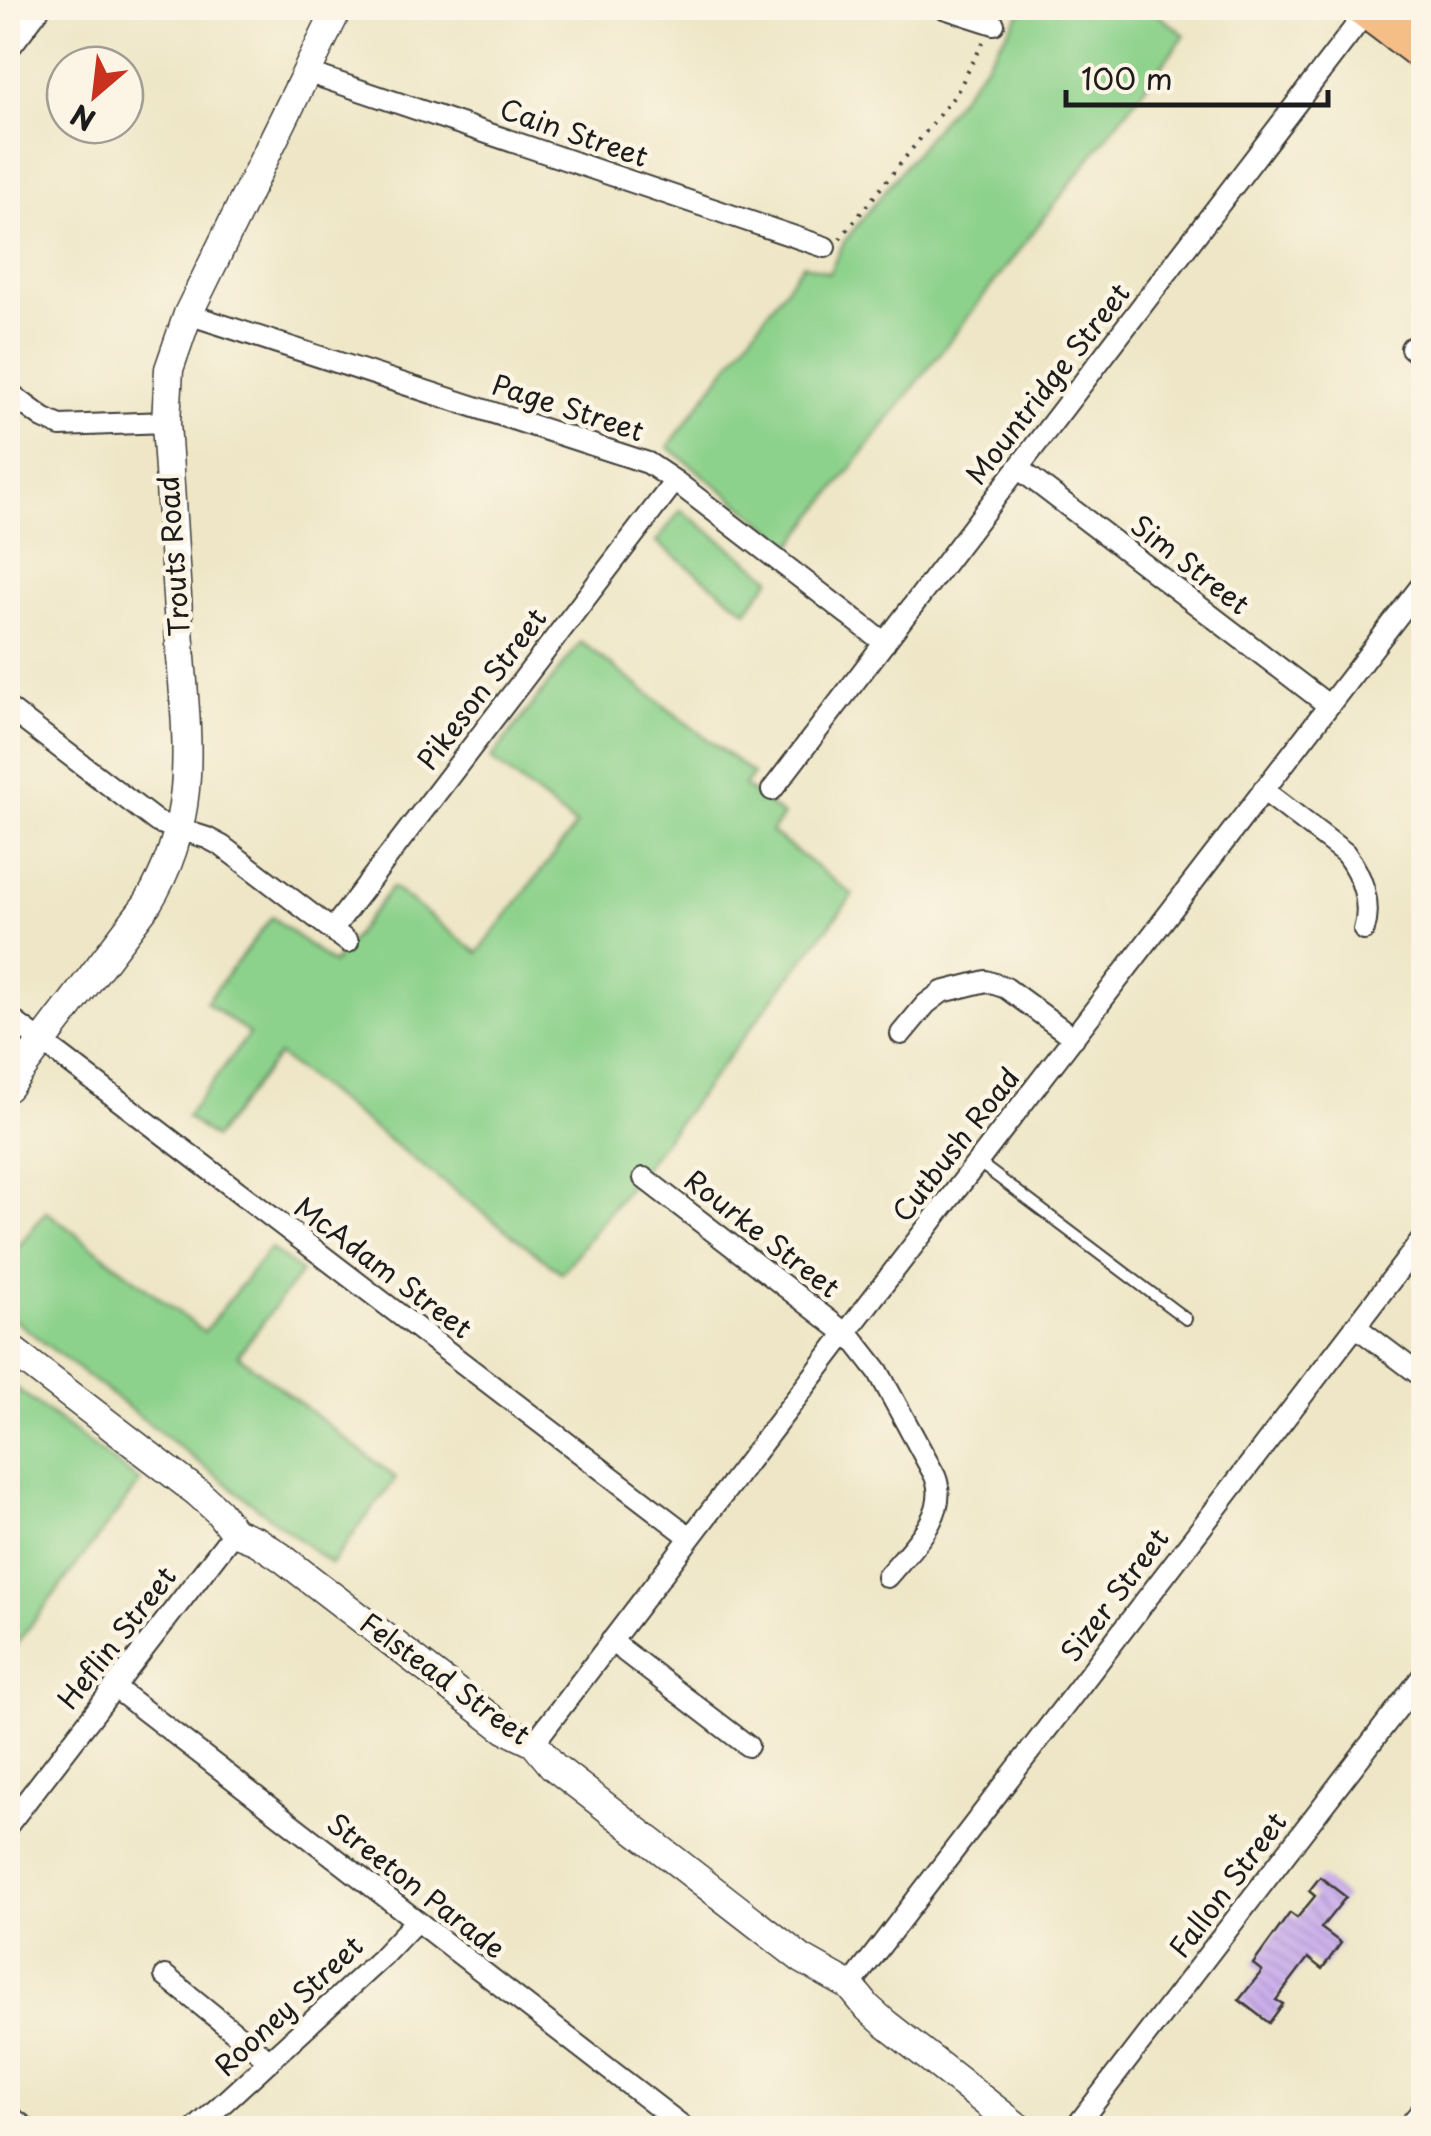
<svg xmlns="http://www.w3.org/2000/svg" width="1431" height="2136" font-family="'Playpen Sans',sans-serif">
<defs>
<pattern id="building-back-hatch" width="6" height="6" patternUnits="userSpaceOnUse" patternTransform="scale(2.5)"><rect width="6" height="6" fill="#c9adeb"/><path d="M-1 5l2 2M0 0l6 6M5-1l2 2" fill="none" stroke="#ac94c9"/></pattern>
</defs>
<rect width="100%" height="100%" fill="#fcf5e5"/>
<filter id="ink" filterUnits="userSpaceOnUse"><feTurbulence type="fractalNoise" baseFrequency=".01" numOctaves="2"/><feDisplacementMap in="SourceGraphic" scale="20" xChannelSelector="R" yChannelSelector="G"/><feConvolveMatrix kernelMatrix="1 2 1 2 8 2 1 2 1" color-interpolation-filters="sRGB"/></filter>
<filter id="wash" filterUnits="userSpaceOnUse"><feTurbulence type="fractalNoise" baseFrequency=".0048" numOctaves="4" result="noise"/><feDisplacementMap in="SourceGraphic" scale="40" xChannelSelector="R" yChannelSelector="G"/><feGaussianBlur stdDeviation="2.25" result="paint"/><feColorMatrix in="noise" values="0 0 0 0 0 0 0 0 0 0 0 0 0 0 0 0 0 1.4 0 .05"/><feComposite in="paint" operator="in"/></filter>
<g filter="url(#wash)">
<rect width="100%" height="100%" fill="#eee6c6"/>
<path fill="#8dd28c" stroke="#547754" stroke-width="2.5" d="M1024,8H1149L1185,35L792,545L668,447L803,264L829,273L844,242L981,70Z
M681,510L771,578L747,611L656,542Z
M581,642L753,774L744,786L783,816L771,832L853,895L562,1273L278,1055L214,1138L186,1117L249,1034L206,1002L272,917L333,964L392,887L478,953L576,826L491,759Z
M46,1211L204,1332L270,1248L301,1272L238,1355L396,1478L331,1564L8,1315V1260Z
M8,1382L140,1482L8,1655Z"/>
<g id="blocks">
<path fill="url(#building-back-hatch)" d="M1320,1877L1346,1897L1321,1928L1341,1943L1322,1969L1308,1958L1276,2000L1283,2004L1269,2023L1239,2000L1262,1971L1253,1964L1290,1913L1297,1918L1315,1896L1309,1891Z"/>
</g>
</g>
<g filter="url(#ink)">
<use href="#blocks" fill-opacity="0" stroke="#3c3a36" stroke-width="2.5"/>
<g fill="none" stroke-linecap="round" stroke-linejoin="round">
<g stroke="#3c3a36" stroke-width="14">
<path id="service" d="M978,1162L1186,1319"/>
</g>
<g stroke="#3c3a36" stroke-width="24">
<path id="minor" d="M944,8L994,24
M8,50L40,8
M306,72L825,247
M188,314L648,463L675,481L885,643
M1411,348L1424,358
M8,392L43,418L60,426L166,422
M1018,468L1328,705
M8,708L157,822L207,838L222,846L348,942
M772,790L1367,11
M1263,790L1345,853C1362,875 1372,903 1364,930
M332,930L675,481
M8,1017L61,1056L690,1537
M901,1034L926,1004L942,992L986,981L1006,988L1074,1038
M644,1178L853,1339L878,1371L935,1476C951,1514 909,1550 887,1577
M1355,1326L1424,1378
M611,1641L748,1746
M114,1687L685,2128
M534,1743L846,1333L1424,582
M8,1825L234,1532
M165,1976L270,2061
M850,1986L1424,1237
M8,2115L26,2128
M196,2128L380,1959L416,1921
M1075,2128L1424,1674
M1407,2128L1424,2108"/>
</g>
<g stroke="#3c3a36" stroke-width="31">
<path id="tertiary" d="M8,1087L147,904C203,814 185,728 179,628C175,560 170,491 166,422L169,369L188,314L338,8
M8,1347L198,1493L218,1511L234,1532L257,1541L281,1557L505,1729L534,1743L553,1766L802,1959L850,1986L868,2008L886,2024L1019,2128"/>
</g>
<g stroke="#3c3a36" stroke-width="39">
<path id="trunk" d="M1363,8L1424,54
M1404,8L1424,22"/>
</g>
<path stroke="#3c3a36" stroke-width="4" stroke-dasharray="2.5 8" stroke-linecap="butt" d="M840,239L956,94L984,41"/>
<use href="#service" stroke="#fff" stroke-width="10"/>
<use href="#minor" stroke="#fff" stroke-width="20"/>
<use href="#tertiary" stroke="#fff" stroke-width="28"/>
<use href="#trunk" stroke="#f6be87" stroke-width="35"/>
</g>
</g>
<g text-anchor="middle" stroke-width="9" stroke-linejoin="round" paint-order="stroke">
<g font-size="28" fill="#1c1c1c" stroke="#fcf5e5">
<text transform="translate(574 133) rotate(19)" y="10">Cain Street</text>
<text transform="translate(1048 384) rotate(-52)" y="10">Mountridge Street</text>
<text transform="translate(568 408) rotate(18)" y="10">Page Street</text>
<text transform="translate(174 556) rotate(-94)" y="10">Trouts Road</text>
<text transform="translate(1190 565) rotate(38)" y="10">Sim Street</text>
<text transform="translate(482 689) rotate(-53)" y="10">Pikeson Street</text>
<text transform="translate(956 1145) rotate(-52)" y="10">Cutbush Road</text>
<text transform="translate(762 1234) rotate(38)" y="10">Rourke Street</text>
<text transform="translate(383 1268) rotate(37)" y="10">McAdam Street</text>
<text transform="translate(1115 1595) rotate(-53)" y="10">Sizer Street</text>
<text transform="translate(117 1638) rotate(-52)" y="10">Heflin Street</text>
<text transform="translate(445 1679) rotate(36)" y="10">Felstead Street</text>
<text transform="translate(1228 1885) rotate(-53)" y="10">Fallon Street</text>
<text transform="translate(416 1886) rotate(38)" y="10">Streeton Parade</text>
<text transform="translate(289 2006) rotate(-43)" y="10">Rooney Street</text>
</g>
</g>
<rect width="1431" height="2136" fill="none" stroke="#fcf5e5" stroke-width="40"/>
<g transform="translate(95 95) rotate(208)"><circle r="48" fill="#fcf5e5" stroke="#a29e95" stroke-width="2.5"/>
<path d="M0-8L18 38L0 25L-18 38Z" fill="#c8321e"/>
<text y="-15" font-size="28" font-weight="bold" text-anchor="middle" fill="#1c1c1c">N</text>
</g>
<path d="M1066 90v15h262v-15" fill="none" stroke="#1c1c1c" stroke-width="5"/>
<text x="1081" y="90" font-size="30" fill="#1c1c1c" stroke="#fcf5e5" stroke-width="8" paint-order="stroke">100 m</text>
</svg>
